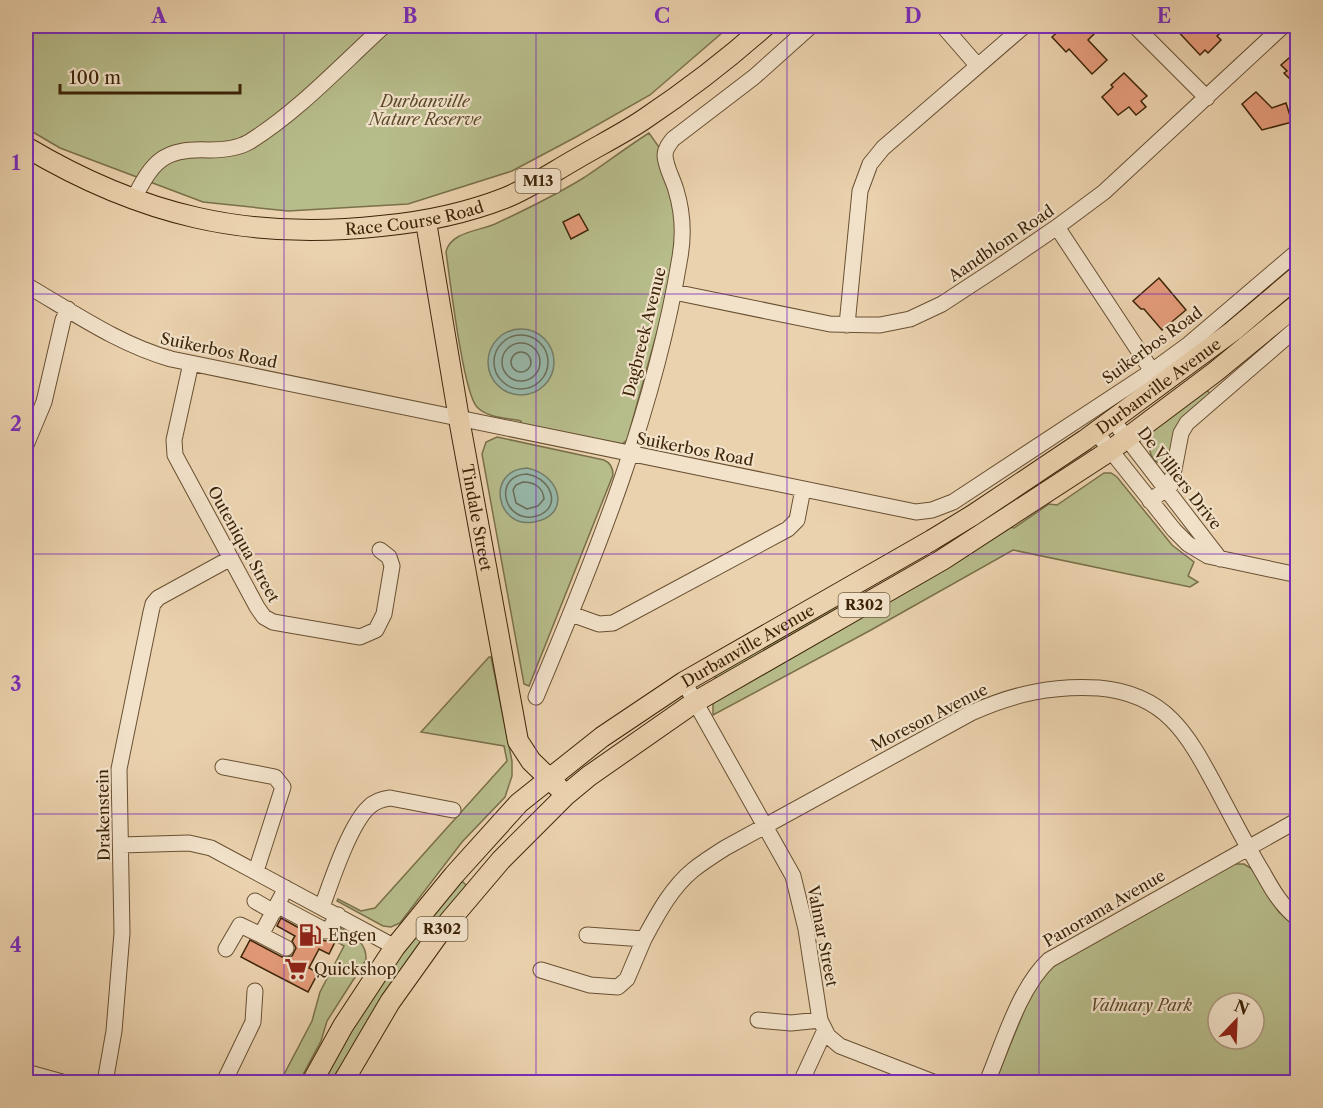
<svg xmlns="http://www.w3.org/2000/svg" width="1323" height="1108" font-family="'Libre Caslon Text',serif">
<rect width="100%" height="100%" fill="#ebd2ae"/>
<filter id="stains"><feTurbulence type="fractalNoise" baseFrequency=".00333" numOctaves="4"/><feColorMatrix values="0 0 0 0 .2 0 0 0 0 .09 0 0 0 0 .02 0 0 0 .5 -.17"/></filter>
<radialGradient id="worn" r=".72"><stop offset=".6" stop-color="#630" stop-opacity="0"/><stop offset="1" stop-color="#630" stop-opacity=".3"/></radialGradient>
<path fill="#b7bc8b" stroke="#7a704a" stroke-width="1.5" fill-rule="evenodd" d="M26,26H730L650,95L576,137L512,171L408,204L288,211L203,202L60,148L26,128Z
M649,133L661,150L676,217L675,248L669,289L627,440L622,444L521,425V421C508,418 487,418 477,407C463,392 450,279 446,252C450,232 479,231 495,224C525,210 556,195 585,177C606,163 627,147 649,133Z
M1206,390L1211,394L1168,461C1150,470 1146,444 1151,432Z
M497,437L604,460C611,463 613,468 613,475L529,686L524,684L482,454L486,442Z
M1104,473H1111L1117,477L1172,545L1194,562L1188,576L1198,582L1190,587L1013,550L871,630L713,715V704L719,696L1009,527L1014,528L1049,504L1057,505Z
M858,593L861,598L716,680L715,676L722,670Z
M489,657H491L512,761V776L505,797L462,842L400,923L391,927L383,926L337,901L338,899L361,911L375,908L507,761L504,746L421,732Z
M1235,864H1244L1252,869L1279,912L1297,928V1082H995L1031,994L1051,968L1071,954ZM1218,1003H1254V1039H1218Z
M460,879L467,886L330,1082H320L394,961Z
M338,927C352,935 367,941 366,960L327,1021L321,1041L299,1082H280L312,1021L320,992L344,946L339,943L342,938L337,932Z"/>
<path fill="#98b8aa" stroke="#747d69" stroke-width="1.5" d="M488 362a33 33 0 1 1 66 0a33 33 0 1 1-66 0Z
M527,468C562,475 571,516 534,522C496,529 485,470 527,468Z"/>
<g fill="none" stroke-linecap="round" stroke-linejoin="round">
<path stroke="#6a6e59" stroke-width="1.5" d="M494 362a27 27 0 1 1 54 0a27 27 0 1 1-54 0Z
M502 362a19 19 0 1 1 38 0a19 19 0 1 1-38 0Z
M511 362a10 10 0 1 1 20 0a10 10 0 1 1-20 0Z
M527,474C554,479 563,512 532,517C502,520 494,475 527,474Z
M523,482C534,482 543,487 544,499L538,506L527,509L516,503L513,490L516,485Z"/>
</g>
<path fill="#e49b7a" stroke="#3d2408" stroke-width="1.5" d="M1064,26H1086L1094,34L1088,40L1107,60L1092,74L1069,49L1066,52L1052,37Z
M1173,26H1228L1217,36L1221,40L1208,53L1205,50L1200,55Z
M1289,58L1295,64L1298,62V87L1284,73L1287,71L1281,65Z
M1124,73L1147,96L1141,101L1146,107L1136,115L1129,107L1118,115L1102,97L1113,87L1111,85Z
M1256,92L1272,108L1286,103L1292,122L1262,130L1242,104Z
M579,214L588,230L571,239L563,222Z
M1159,278L1186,310L1162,330L1144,309H1141L1133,301Z
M281,918L321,940L327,941L332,938L336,940L329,954L319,949L309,968L318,973L308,992L241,957L250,940L282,957L292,956L296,948L292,941L295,936L277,926Z"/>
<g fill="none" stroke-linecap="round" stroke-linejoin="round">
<g stroke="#685032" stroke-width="17">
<path id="minor" d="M943,26L977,65
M1135,26L1207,98
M133,200C153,161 163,148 209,150C223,150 237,149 249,142C299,111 341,65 384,26
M1057,227L1152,371
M26,285C73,312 118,344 171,359L916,512L932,510L953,502L1152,371L1189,344L1298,251
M674,292L830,324L880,325L910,319L942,304L1000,266L1057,227L1104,192L1283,26
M847,325L860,191L870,164L883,148L1024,26
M191,363L174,440L175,455L257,607L264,617L273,622L360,637L376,630L384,614L392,566L389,557L380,550
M1112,419L1220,559
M1096,432L1174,530L1188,544L1208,556L1298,575
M26,445L44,402L63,320L68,309
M1150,501L1171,485L1181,433L1187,423L1298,327
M571,614L599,624L613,623L788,529L797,520L803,489
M684,682L793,876L806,929L820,1020L828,1036L840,1046L933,1082
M536,697C596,555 655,410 680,257C684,234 683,213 676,190C673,179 665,166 665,155C665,149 669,144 673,139L754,77L811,26
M223,767L275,777L283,787L256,871
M121,845L189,843L211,848L395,947
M255,901L274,912
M277,905L326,931L330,928L338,915
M322,907C331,882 350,824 369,807C375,801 382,799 390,798L453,810
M587,935L644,939C657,915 671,888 693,870C703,862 714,855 725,848L971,713C1013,694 1053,685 1099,688C1167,694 1188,735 1217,789C1232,817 1246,845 1263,873C1273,891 1281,905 1298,919
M286,948L261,935L286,888
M226,949L240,925L261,935
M541,970L590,985L618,987L627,979L644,939
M758,1020L791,1023L820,1020
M26,1072L62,1082
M105,1082L114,1031L122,933L119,769L151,612L153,604L158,598L231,558
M224,1082L253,1022L255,991
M801,1082L825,1030
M987,1082C1003,1044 1019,988 1049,960L1298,820"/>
</g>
<g stroke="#3d2408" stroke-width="22">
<g id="major">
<path id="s1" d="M26,147C140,215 248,241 381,226C424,222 464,214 505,198C530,188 553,172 576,159C598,146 622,134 643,120C685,92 727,60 765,26"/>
<path id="s2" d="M426,222L459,419L518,741L531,761L558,787"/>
<path id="s3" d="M312,1082L343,1026L395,947L454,875L519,803L602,737L684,682L932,540L973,515L1085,440L1233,331L1298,276"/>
<path d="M343,1082L390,1002L440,932L501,860L566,795L589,776L695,702L942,560L1111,450L1215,372L1298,304"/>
</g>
</g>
<use href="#minor" stroke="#f2e2ca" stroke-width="15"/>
<use href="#major" stroke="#ebd2ae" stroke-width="20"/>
</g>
<path fill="none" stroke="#7b2cbf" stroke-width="1.5" stroke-opacity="0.55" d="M284,26V1082M536,26V1082M787,26V1082M1039,26V1082M26,294H1298M26,554H1298M26,814H1298"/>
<defs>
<g id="fuel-bare" transform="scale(1.8)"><path d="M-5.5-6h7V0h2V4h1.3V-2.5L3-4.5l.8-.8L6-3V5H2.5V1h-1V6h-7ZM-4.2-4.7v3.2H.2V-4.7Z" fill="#8f2418" stroke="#f2e2ca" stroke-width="2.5" paint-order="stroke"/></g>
<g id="supermarket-bare" transform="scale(1.8)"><path d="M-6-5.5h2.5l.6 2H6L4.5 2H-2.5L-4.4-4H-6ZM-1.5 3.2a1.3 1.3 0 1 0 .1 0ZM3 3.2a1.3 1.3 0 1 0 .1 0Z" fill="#8f2418" stroke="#f2e2ca" stroke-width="2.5" paint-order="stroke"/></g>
</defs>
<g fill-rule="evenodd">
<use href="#fuel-bare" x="310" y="935"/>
<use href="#supermarket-bare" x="296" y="969"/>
</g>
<g text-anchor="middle" stroke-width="4.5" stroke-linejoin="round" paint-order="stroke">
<g fill="#f2e2ca" stroke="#735d42" stroke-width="1.5">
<rect x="515.5" y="169" width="45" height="24" rx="4.5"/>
<rect x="838.5" y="593" width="51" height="24" rx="4.5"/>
<rect x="416.5" y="917" width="51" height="24" rx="4.5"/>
</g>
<g font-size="15" font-weight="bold" fill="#3d2408">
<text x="538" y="186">M13</text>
<text x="864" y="610">R302</text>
<text x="442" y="934">R302</text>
</g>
<g font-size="16" font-style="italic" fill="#5c4a29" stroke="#f2e2ca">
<text x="425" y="107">Durbanville<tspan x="425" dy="18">Nature Reserve</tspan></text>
<text x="1141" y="1011">Valmary Park</text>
</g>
<g font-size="16" fill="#3d2408" stroke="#f2e2ca">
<text dy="6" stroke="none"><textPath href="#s1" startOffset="405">Race Course Road</textPath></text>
<text transform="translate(1001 243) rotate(-34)" y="6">Aandblom Road</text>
<text transform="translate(644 332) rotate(-76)" y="6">Dagbreek Avenue</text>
<text transform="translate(1152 345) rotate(-36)" y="6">Suikerbos Road</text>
<text transform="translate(219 350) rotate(12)" y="6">Suikerbos Road</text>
<text dy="6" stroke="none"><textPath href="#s3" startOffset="1113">Durbanville Avenue</textPath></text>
<text transform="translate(695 449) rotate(11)" y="6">Suikerbos Road</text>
<text transform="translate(1180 478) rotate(52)" y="6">De Villiers Drive</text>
<text dy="6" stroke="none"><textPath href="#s2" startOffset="300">Tindale Street</textPath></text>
<text transform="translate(244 544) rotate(61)" y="6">Outeniqua Street</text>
<text dy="6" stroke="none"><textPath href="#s3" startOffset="627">Durbanville Avenue</textPath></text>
<text transform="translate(929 717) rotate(-27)" y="6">Moreson Avenue</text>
<text transform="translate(103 815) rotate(-91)" y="6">Drakenstein</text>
<text transform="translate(1104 908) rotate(-30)" y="6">Panorama Avenue</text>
<text transform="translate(823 936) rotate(79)" y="6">Valmar Street</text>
</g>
<g font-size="16" fill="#3d2408" stroke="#f2e2ca" text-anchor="start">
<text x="328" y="941">Engen</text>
<text x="314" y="975">Quickshop</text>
</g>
</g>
<rect width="1323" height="1108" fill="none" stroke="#ebd2ae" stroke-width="66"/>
<g transform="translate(1236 1021) rotate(23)"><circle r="28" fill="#f2e2ca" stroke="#aa967c" stroke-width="1.5"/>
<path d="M0-4.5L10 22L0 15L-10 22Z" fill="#8f2418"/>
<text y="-9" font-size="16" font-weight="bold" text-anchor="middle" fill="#3d2408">N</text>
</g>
<path d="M60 84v9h180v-9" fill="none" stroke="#3d2408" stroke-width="3"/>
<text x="69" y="84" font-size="18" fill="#3d2408" stroke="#f2e2ca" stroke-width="4.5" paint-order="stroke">100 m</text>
<rect x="33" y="33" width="1257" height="1042" fill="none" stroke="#7b2cbf" stroke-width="2"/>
<g font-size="20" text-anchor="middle" font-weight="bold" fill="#7b2cbf">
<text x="159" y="23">A</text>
<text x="410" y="23">B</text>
<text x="662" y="23">C</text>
<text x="913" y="23">D</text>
<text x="1164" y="23">E</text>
<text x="16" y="170">1</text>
<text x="16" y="431">2</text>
<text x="16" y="691">3</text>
<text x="16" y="952">4</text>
</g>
<rect width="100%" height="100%" filter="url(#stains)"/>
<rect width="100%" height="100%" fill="url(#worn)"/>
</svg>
